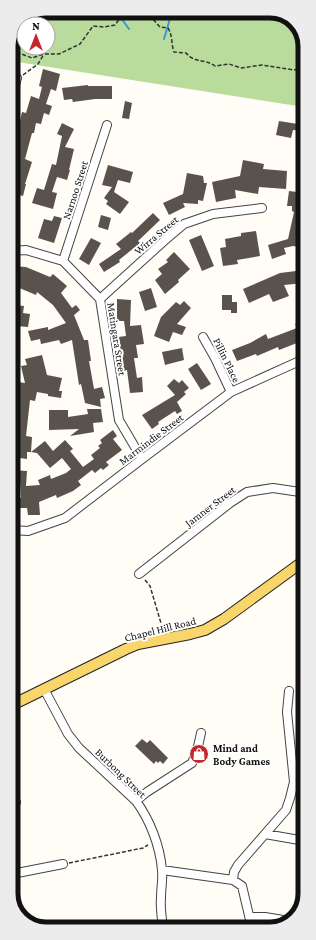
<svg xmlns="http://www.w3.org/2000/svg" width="316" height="940" font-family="'Crimson Pro',serif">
<rect width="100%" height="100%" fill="#fffdf5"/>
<path fill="#b9dc9c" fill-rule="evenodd" d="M46,11H274L293,20L304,37V107L11,61V44L21,21ZM24,24H48V48H24Z"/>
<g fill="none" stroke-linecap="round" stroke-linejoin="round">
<path stroke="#3f96cf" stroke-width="2" d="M116,11L129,29
M164,39L172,12"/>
</g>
<path fill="#5a524d" d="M43,69L60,74L56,91L51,89L46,104L52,106L49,115L44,113L41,124L36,123L34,133H32L25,159L32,162L25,184H26L23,196L11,193V156L13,151H11L15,139L11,138V132L17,134L22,112L26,113L31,96L39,99L42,87L39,86Z
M88,85V86H112V99H95L73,102L72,99L64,100L62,88Z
M125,101L132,103L129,119L122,118Z
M279,121L304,125V131L293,130L291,138L276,135Z
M62,123L74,129L65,147L74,149L69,170H70L67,180L57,177L52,192L57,193L53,209L32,203L37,188L44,190L52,164L56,165L62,136L57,134Z
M243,160L264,164L263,169L287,171L286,189L259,187L258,194L235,190L236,198L216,202L212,182L240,176Z
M108,165L133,172L130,183L118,180L114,192L129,202L120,214L106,204L108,201L104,198L112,187L102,185Z
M187,173L203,176L204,183H207L203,201L198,200V204L183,203L185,207L169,215L163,203L183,194Z
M298,187L304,188L302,215L304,216V227L299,247L293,246L284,248L286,254L272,259L268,245L288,239L294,212L292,211V206H287L289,191L297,192Z
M153,213L160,220L138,241L140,243L119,260L120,262L104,272L99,264L121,249L116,244L131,232L132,233Z
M101,215L111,218L108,230L98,227Z
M54,216L62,218L54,243L38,238L44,219L52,221Z
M256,231L260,256L237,260L238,264L223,266L220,248L226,247L225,239L241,236V233Z
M201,235L214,266L202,271L189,240Z
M91,238L101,243L89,265L79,259Z
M174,252L190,269L178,280L179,282L165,294L155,280L162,274L158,269L168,262L166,260Z
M11,266L26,267L50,277L53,274L67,286L61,293L72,308L76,305L80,310L74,315L84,340H88L91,361H89L94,389L102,387L105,398L100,399L101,407L85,403L81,384L79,385L72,340L61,344L59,340L41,344L40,339L31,341L28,331L48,327V330L66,323L53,305L37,292L36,295L17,287L18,285L11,284Z
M304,270V283L284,285L289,296L273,302L269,294L249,303L243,289L280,273Z
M151,288L157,307L145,311L139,292Z
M222,295H232V302H237V313H231V310H222Z
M117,299L131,300L130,326L141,325L144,344L136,345L138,358H134L137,378L142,377L143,392L130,393L127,370L124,371L118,337L126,336L124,321H117Z
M184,301L191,308L177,324L186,327L182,335L173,332L169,342L154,336L161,317L176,302L180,305Z
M13,305L24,306L23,313L30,314L28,327L16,326L17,323L11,322Z
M304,320V339L297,342V343L279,350L278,347L257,356L256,354L237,361L232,350L250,343L266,334L268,339L297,328L295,324Z
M182,348L184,360L165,365L162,352Z
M42,355L47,375L62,378L59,391H62L61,398L48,396V394L37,392L35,401L30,400L26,436L32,437L31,452H27V459L12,457V407H13L17,389L11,388V381L25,383L21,366L27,365L25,359Z
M197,363L211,384L201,390L188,369Z
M174,379L179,383L182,380L189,388L184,392L186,394L177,402L182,411L177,414L175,411L158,422L159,424L152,429L142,415L175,395L167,386Z
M87,409H101L103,422L93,423L94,432L70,436L79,429L49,430V410H68V417L88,414Z
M113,430L117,436L113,439L122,450L106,462L109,465L103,470L101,468L95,473L92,470L78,481L81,485L73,491L57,498L56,495L39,502L40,515H28L27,508H16V498H21L20,480L12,479V470L27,471L26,486L40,485L38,480L50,475L51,479L66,473L71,469L62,458L50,468L37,453L31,452L45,441L53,451L65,440L73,449L70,451L83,467L94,459L91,455L100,448L98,446L102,443L100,440Z
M142,739L147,743L150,740L168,758L163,764L160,761L158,763L156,761L154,764L135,746Z"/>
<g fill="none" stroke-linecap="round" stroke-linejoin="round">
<g stroke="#444" stroke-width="10">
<path id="minor" d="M11,74L17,78L11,100
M11,251L26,250L63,261L100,299L119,420L142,459
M63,261L107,125
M100,299L164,241L184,224L213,214L262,208
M203,337L215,358L231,392
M12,530L28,531L65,518L142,459L231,392L304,359
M139,574L230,503L247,492L273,488L300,492L304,495
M44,689L68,734L79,748L136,801C150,820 160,846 162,870C163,879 161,888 161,898C160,908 162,918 163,928
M294,782H305
M136,801L147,792L192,763L197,751L201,733
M12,810L16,802
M265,834L305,841
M162,870L233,880L242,886L252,928
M12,874L63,864
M233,880L234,872L238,865L286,810L290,798L294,782L287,712L289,691
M250,917H265L289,921"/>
</g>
<g stroke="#222" stroke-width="12">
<path id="major" d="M12,705L126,649L138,644L190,634L205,630L224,619L305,560"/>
</g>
<path stroke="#333" stroke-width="1.5" stroke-dasharray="4 2" stroke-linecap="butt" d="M11,50L32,58L44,54H59L80,44L93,26L104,27L115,25L121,17L125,14L152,18L160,27L168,28C173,36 171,44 174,52L186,53C196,64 203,58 215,66L229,64L241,68L262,65L294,70L304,67
M23,75L38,64L44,54
M145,580L150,586L163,630
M69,863L143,848L148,845"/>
<use href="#minor" stroke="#fff" stroke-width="8"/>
<use href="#major" stroke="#f9d66b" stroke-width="10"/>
</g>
<defs>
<g id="shop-disc" transform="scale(1)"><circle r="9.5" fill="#c4262e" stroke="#fff"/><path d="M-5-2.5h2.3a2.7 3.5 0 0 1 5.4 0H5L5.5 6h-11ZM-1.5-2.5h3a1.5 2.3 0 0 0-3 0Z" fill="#fff"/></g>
</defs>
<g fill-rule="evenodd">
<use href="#shop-disc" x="199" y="754"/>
</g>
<g text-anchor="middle" stroke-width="4" stroke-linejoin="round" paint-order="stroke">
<g font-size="11" fill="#111" stroke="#fff">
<text transform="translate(75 190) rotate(-72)" y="4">Narnoo Street</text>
<text transform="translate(156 235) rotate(-40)" y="4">Wirra Street</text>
<text transform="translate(117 339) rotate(81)" y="4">Matingara Street</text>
<text transform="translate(227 360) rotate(64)" y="4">Pillin Place</text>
<text transform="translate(151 439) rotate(-37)" y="4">Marmindie Street</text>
<text transform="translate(210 506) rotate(-37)" y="4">Jamner Street</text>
<text transform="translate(160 629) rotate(-14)" y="4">Chapel Hill Road</text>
<text transform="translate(121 773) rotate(44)" y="4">Burbong Street</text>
</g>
<g font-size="11" font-weight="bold" fill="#111" stroke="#fff" text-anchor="start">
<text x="213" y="752">Mind and<tspan x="213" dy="13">Body Games</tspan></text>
</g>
</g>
<path d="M0 0H316V940H0ZM46 18H270A28 28 0 0 1 298 46V894A28 28 0 0 1 270 922H46A28 28 0 0 1 18 894V46A28 28 0 0 1 46 18Z" fill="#ececec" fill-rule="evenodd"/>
<path fill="none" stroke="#111" stroke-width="5" d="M46 18H270A28 28 0 0 1 298 46V894A28 28 0 0 1 270 922H46A28 28 0 0 1 18 894V46A28 28 0 0 1 46 18Z"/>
<g transform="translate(36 36)"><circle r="19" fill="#ffffff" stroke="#a0a0a0"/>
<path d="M0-3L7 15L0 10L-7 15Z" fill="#c4262e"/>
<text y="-6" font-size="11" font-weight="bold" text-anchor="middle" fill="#111111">N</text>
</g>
</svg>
